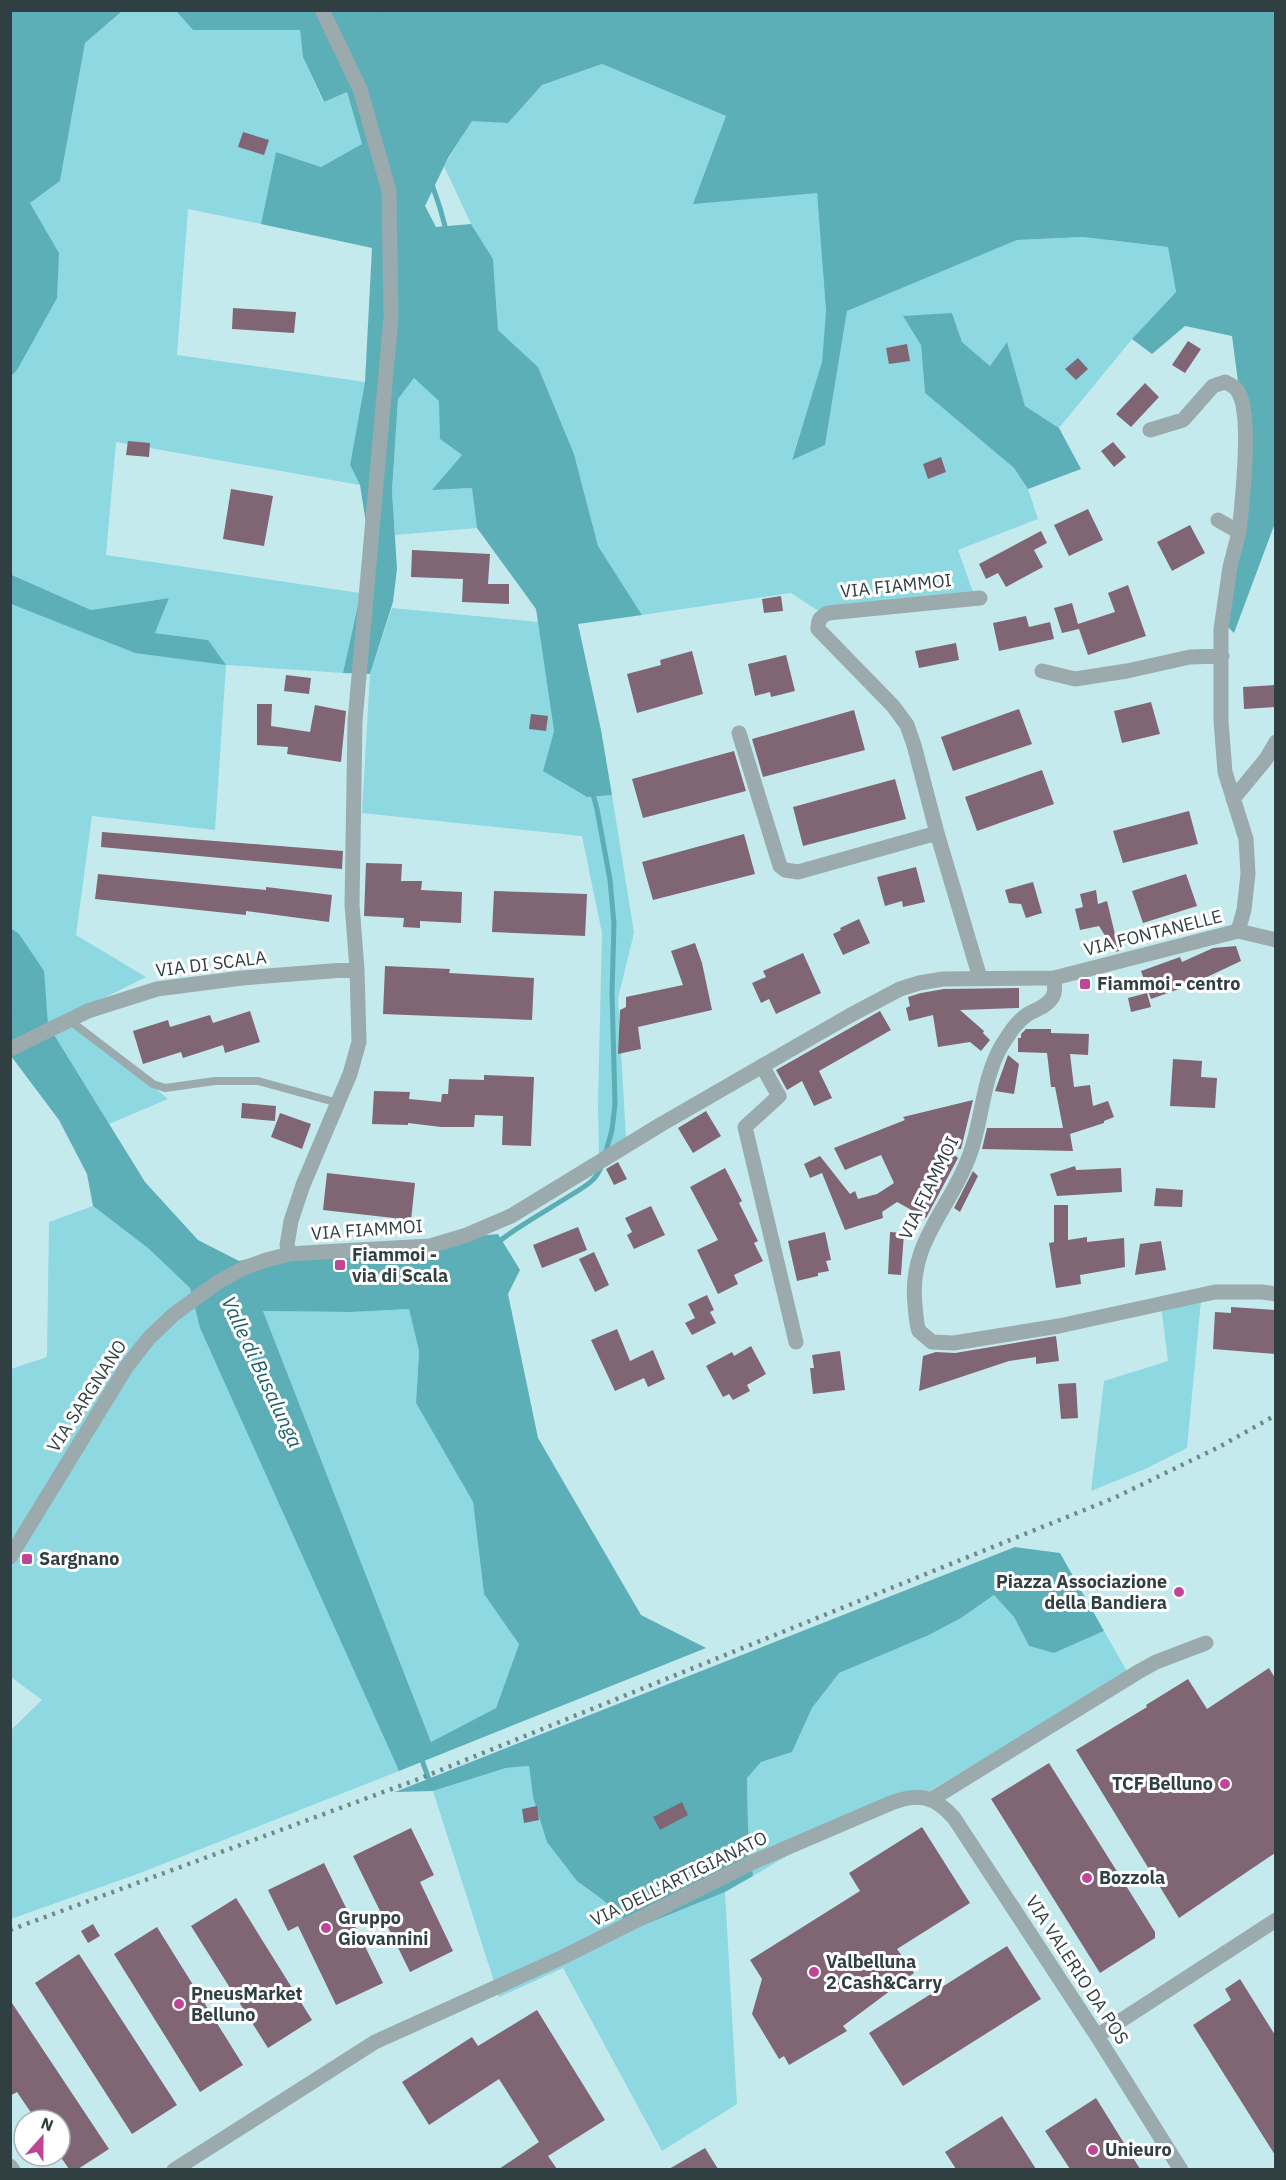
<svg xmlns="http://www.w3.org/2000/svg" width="1286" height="2180" font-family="'IBM Plex Sans',sans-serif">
<rect width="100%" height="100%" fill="#c5eaee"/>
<path fill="#8dd8e1" d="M122,11H176L193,30H300L303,57L323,102L347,92L362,144L321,167L276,152L261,224L188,209L177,355L365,382L350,465L360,485L116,442L106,555L360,593L343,673L226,665L215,830L92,816L76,935L146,977L68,1016L168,1099L109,1124L48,1025L19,934L11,928V604L135,653L208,640L155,633L169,598L91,610L11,574L10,376L17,370L59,253L30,203L60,181L85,43Z
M602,64L726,116L694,203L817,192L826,311L822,363L792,459L825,445L847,311L1017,240L1083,237L1168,247L1176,292L1132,339L1059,428L1025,406L1007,342L990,366L962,342L952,313L921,345L925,393L1014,468L1028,489L1038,519L958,550L973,592L817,610L791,593L642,615L598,546L574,454L538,367L498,330L493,259L471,224L444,166L472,120L508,123L542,85Z
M414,378L440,401V439L462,455L433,490L472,488L477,528L395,535L392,491L398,399Z
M392,608L538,622L554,731L543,771L587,797L612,795L634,933L618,998L626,1138L599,1158L598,1104L602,933L582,836L362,813L370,674Z
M93,1206L148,1248L190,1288L200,1328L399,1771L140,1873L11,1919V1730L42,1700L11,1677V1369L47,1357L49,1222Z
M1201,1300L1187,1448L1145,1469L1091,1491L1104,1381L1168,1361L1161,1304Z
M409,1309L419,1351L416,1403L473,1502L484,1594L519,1643L496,1708L431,1742L263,1311L351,1312Z
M994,1595L1014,1617L1029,1646L1054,1653L1104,1631L1128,1673L931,1790L812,1841L753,1876L748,1827L747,1778L761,1762L792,1752L812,1708L839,1673L929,1635L961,1618Z
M529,1766L533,1797L577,1881L603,1900L634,1929L725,1892L737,2104L662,2151L563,1968L499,1997L433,1791L506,1768Z"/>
<path fill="#5caeb7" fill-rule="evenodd" d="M11,10L122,11L85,43L60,181L30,203L59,253L57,298L17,370L11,376Z
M176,11H1275V523L1234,633L1218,617L1249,465L1232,336L1185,326L1152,354L1132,339L1176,292L1168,247L1083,237L1017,240L847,311L825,445L792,460L822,362L826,311L817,193L693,204L726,116L602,64L542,85L508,123L472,121L448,158L425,206L436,227L471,224L493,259L498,330L538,367L574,454L598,546L642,615L578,624L601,730L612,795L587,797L543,771L554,731L536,609L477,528L472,488L432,490L462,455L440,439L439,401L414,378L398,399L392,491L397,569L393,602L370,674L343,673L370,549L360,485L350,465L365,382L372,248L261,224L276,152L321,167L362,144L347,92L324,102L303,57L300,30H193Z
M952,313L962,342L990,366L1007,342L1025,406L1059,428L1081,469L1028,489L1014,468L925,393L921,345L903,316Z
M10,574L91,610L169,598L155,633L208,640L226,665L135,653L11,604Z
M11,928L19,934L44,971L48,1025L145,1182L198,1240L239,1261L261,1256L498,1234L520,1270L508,1294L538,1438L641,1615L706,1648L399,1771L200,1328L190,1288L148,1248L93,1206L87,1174L59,1120L11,1056ZM409,1309L419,1351L416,1403L473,1502L484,1594L519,1644L496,1708L431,1742L263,1311L351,1312Z
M1015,1547L1060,1553L1104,1631L1054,1653L1029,1646L1014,1617L994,1595L961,1618L929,1635L839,1673L812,1708L792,1752L761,1762L747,1778L748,1827L753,1876L725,1892L634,1929L603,1900L577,1881L547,1842L533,1797L529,1766L506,1768L433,1791L395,1792Z"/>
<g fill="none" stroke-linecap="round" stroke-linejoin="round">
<path stroke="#5badb6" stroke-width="5" d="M381,10L405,50L412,73L414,131L440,208L456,266L447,365L457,382L479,412L504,437L518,462L526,501L559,608L581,750L597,809L610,880L614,924L612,992L615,1104L612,1130L605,1155
M10,1004L53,1063L80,1113L133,1194L194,1258L412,1733L431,1785
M422,1760L428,1750L494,1721L576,1667L596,1645V1618L488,1423L466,1302C468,1285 474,1266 487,1252C507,1232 546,1211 571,1195C585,1186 597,1181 602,1164"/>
</g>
<path fill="#806675" d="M243,132L269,140L264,155L238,147Z
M233,308L296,312L294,333L232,329Z
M1188,341L1201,349L1185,373L1172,365Z
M907,344L910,361L889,364L886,348Z
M1078,358L1088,369L1076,380L1065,369Z
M1145,383L1159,397L1131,427L1116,414Z
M128,441L150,443L149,457L126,455Z
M1113,442L1126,457L1114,467L1101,451Z
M941,457L946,472L928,479L923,464Z
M231,489L273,496L264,546L223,539Z
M1088,509L1103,540L1069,556L1054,525Z
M1190,525L1205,553L1172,571L1157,542Z
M1041,531L1047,543L1034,550L1043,567L1006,587L998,573L986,579L979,564Z
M412,550L490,554L488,584H509V604L462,602L463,579L411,577Z
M1128,585L1146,636L1088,655L1079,629L1062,633L1054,608L1072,603L1078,624L1115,612L1108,593Z
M781,596L783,611L764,613L762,599Z
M1026,616L1029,627L1050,622L1054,639L999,651L993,623Z
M956,643L959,660L919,668L915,651Z
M692,651L703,694L637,713L627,674L661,665L660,660Z
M786,655L795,691L771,697L770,692L755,696L748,664Z
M286,675L311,678L309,694L284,691Z
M1275,685V707L1244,709L1243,687Z
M1151,702L1160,734L1122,743L1114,711Z
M257,704H272L271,726L310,732L315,705L346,711L341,762L287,754L288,747L257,745Z
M1019,709L1032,744L953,771L941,737Z
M854,710L865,750L763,777L752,739Z
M531,714L548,716L546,731L529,729Z
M734,751L746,791L643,818L632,779Z
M1042,770L1054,804L977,831L965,797Z
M895,779L906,819L803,846L793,807Z
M1189,811L1198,844L1123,863L1113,831Z
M102,832L343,851L342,869L101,847Z
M744,834L755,874L653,900L642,862Z
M366,863L402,864L401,881H422L421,890L462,892L461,923L420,921V928L403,927L404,918L364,916Z
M916,867L925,902L903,907L902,901L885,906L877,877Z
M98,874L266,890V887L332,895L329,922L246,911V915L95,899Z
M1186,874L1197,906L1143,923L1132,891Z
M1033,882L1042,913L1026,918L1021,904L1009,903L1005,890Z
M1096,890L1098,904L1107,901L1119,951L1115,952L1099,926L1080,930L1075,909L1083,907L1080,894Z
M494,891L587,894L585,936L492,932Z
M859,919L870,943L843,955L833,934L841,930L840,928Z
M695,943L702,963L712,1010L638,1027L641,1049L618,1054L620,1010L626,1007V997L683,985L671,951Z
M1236,946L1241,961L1190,985L1151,999L1141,971L1180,957L1182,962L1213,948Z
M803,953L821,993L776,1014L769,999L761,1003L752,983L766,977L763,971Z
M385,966L450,969L449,973L534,978L532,1020L383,1014Z
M1019,988V1008L960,1010L984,1031L983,1033L990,1040L981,1051L970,1042L938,1047L933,1015L909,1021L906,1008L910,1006L908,997L921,993L944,989Z
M1147,993L1151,1007L1131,1012L1128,998Z
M250,1011L260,1042L225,1053L223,1045L183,1058L181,1052L143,1064L133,1031L168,1020L170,1027L210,1015L213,1023Z
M880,1011L891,1030L819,1071L832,1098L814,1106L802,1081L787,1090L776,1070Z
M1026,1029H1051V1033L1089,1034L1088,1055L1070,1054L1074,1087L1090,1085L1093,1106L1108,1101L1114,1117L1104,1121V1123L1070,1134L1073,1151L982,1149L987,1128H1063L1055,1087H1051L1047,1053L1018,1052V1038H1021V1034Z
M1008,1055L1019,1064L1014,1094L995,1091Z
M1173,1059L1202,1061L1201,1077L1217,1078L1215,1108L1170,1106Z
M484,1075L534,1077L531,1146L502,1145L503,1116L475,1115L474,1127H441L408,1123V1125L372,1124L374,1091L410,1092L409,1099L441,1102L442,1094H448L449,1079L484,1080Z
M973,1100L961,1149H948L958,1158L926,1218L897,1202L882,1212L883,1218L845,1230L822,1173L810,1178L804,1164L820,1156L850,1194L855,1191L858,1199L877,1194L894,1183L881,1155L845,1170L834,1148L905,1120L903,1117Z
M242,1103L276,1106L275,1121L241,1118Z
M706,1111L721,1136L693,1153L678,1128Z
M280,1113L311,1124L302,1149L271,1137Z
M618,1162L627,1179L614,1185L606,1169Z
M1075,1166L1076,1170L1121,1168L1122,1192L1057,1196L1050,1174Z
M725,1168L742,1201L739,1203L758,1241L754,1243L763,1261L734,1275L738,1284L718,1294L697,1250L718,1240L690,1187Z
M973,1171L978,1176L960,1212L954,1208Z
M327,1173L415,1183L411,1220L323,1210Z
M1156,1188L1183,1190L1182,1207L1154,1206Z
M1054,1205H1068V1240L1087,1237V1242L1124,1238L1125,1267L1080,1275L1081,1284L1056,1288L1049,1243L1054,1242Z
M651,1206L665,1235L634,1249L627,1235L632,1232L625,1218Z
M578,1227L587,1250L542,1268L533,1245Z
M825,1232L831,1260L826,1261L829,1271L818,1273V1276L797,1281L788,1241Z
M890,1232L904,1233L901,1275L888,1274Z
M1161,1241L1166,1270L1135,1275L1140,1244Z
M594,1252L609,1285L595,1292L579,1259Z
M707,1295L714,1310L710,1312L716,1323L692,1335L685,1323L695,1318L688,1304Z
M1231,1307L1275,1310V1354L1213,1349L1215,1312L1231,1313Z
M617,1329L630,1361L653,1350L665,1379L648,1387L644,1378L615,1391L591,1340Z
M1056,1336L1059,1361L1036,1364V1357L1009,1361L919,1391L923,1356L936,1352L955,1353Z
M751,1346L766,1374L747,1385L750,1391L733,1400L729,1394L723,1397L706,1366L732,1352L734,1356Z
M840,1351L845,1390L813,1394L810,1368H814L812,1355Z
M1076,1383L1078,1418L1061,1419L1058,1384Z
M1269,1668L1275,1678V1853L1179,1918L1076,1750L1147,1707L1146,1705L1188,1679L1207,1709Z
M1049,1763L1155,1932V1938L1100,1973L991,1799Z
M682,1802L688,1815L660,1830L653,1817Z
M537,1806L539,1820L524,1823L522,1809Z
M922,1827L970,1903L897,1949L914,1973L843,2026L847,2031L789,2065L784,2056L779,2059L752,2014L762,1979L750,1960L860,1891L849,1873Z
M411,1828L434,1875L420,1882L453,1951L410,1972L353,1856Z
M324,1863L383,1983L336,2005L298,1926L288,1931L268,1890Z
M236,1898L312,2020L268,2048L191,1926Z
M93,1924L100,1936L88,1943L81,1931Z
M157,1927L243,2065L200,2092L114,1954Z
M1007,1946L1041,1999L903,2086L869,2033Z
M79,1954L177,2105L132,2134L35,1983Z
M1240,1979L1275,2035V2155L1193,2025L1231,2000L1225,1989Z
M10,2000L109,2149L78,2169H69L60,2156V2120H36L17,2092L10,2096Z
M537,2010L605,2120L548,2156L557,2169H499L539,2142L499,2079L429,2125L402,2082L472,2037L478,2046Z
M1096,2098L1140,2169H1070L1045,2131Z
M1002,2116L1036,2169H956L945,2152Z
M705,2148L718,2169H669Z"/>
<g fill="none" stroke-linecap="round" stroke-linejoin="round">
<path stroke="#9babad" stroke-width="8" d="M69,1020L153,1084L165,1088L215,1081H258L338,1103"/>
<path stroke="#9babad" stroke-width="15" d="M1150,430L1183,420L1213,386L1225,382C1229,384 1234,386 1237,390C1253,411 1242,504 1239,532
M1218,520L1239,532L1230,567L1221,629V721L1225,772L1246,839L1248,874L1244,910L1238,931
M1042,671L1075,679L1127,671L1190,657L1222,656
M739,733L780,866L785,870L798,872L937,833
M1233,799L1266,759L1276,742
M980,978L937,833L914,745L907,725L893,706L818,629C818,620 820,617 828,613L980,598
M1054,978C1054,983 1056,991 1053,996C1048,1006 1037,1009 1028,1014C1016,1022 1009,1034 1002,1045C982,1079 983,1118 970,1154C951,1209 908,1241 915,1305C916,1314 916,1323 919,1331L932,1342L954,1343L1059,1326L1215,1292H1262L1276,1294
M10,1049L88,1011L157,989L242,978L357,969
M762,1066L779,1096L745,1127L796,1342
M290,1254L287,1245L291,1221L303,1185L350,1074L359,1042L357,969L352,905L355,721L391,317L389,191L360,89L322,10
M932,1799L1138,1672L1156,1662L1206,1643
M1097,2036L1276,1920
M10,2166L13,2170
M174,2170L375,2042L563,1957L751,1863L891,1803C918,1793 934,1795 954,1818L1097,2036L1181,2170"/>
<path stroke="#9babad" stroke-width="15" d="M10,1557L127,1366L149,1338L173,1315L218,1282L244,1268L266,1260L290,1254L321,1252L430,1246L467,1235L511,1216L660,1125L849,1016L900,989L919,983L943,979L1054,978L1238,931L1276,940"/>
<path stroke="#70898c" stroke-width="4.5" stroke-dasharray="3 6" stroke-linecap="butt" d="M10,1930L416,1780L1114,1498L1219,1447L1276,1415"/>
</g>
<g fill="#c04597" stroke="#fff" stroke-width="2">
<rect x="1079" y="978" width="12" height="12" rx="3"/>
<rect x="334" y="1259" width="12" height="12" rx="3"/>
<rect x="21" y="1553" width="12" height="12" rx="3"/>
<circle cx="1179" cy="1592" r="6"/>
<circle cx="1225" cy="1784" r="6"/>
<circle cx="1087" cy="1878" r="6"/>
<circle cx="326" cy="1928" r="6"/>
<circle cx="814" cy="1972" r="6"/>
<circle cx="179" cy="2004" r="6"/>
<circle cx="1093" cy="2150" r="6"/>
</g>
<g text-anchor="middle" stroke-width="6" stroke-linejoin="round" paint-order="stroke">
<g font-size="18" fill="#303f41" stroke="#fff">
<text transform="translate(896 586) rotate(-6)" y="6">VIA FIAMMOI</text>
<text transform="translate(1153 933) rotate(-14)" y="6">VIA FONTANELLE</text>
<text transform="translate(211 964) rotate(-7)" y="6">VIA DI SCALA</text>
<text transform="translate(929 1188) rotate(-64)" y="6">VIA FIAMMOI</text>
<text transform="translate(367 1230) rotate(-4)" y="6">VIA FIAMMOI</text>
<text transform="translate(87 1396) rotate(-57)" y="6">VIA SARGNANO</text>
<text transform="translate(679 1879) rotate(-26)" y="6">VIA DELL'ARTIGIANATO</text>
<text transform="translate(1077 1970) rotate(57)" y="6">VIA VALERIO DA POS</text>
</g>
<g font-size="18" font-weight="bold" fill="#303f41" stroke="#fff" text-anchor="start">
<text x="1097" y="990">Fiammoi - centro</text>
<text x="352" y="1261">Fiammoi -<tspan x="352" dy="21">via di Scala</tspan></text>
<text x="39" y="1565">Sargnano</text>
<text x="1167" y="1588" text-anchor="end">Piazza Associazione<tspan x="1167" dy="21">della Bandiera</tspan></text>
<text x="1213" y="1790" text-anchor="end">TCF Belluno</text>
<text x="1099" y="1884">Bozzola</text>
<text x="338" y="1924">Gruppo<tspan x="338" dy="21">Giovannini</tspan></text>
<text x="826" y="1968">Valbelluna<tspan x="826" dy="21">2 Cash&amp;Carry</tspan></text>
<text x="191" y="2000">PneusMarket<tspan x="191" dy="21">Belluno</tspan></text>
<text x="1105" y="2156">Unieuro</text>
</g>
<g font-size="20" font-style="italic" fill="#1b6066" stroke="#fff">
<text transform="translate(262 1372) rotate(65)" y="7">Valle di Busalunga</text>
</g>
</g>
<rect width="1286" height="2180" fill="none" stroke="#303f41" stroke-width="24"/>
<g transform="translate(42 2138) rotate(21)"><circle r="28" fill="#ffffff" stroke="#acb2b3" stroke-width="1.5"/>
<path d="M0-4.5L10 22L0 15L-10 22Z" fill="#c04597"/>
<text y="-9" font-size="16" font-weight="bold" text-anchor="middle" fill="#303f41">N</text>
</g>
</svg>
